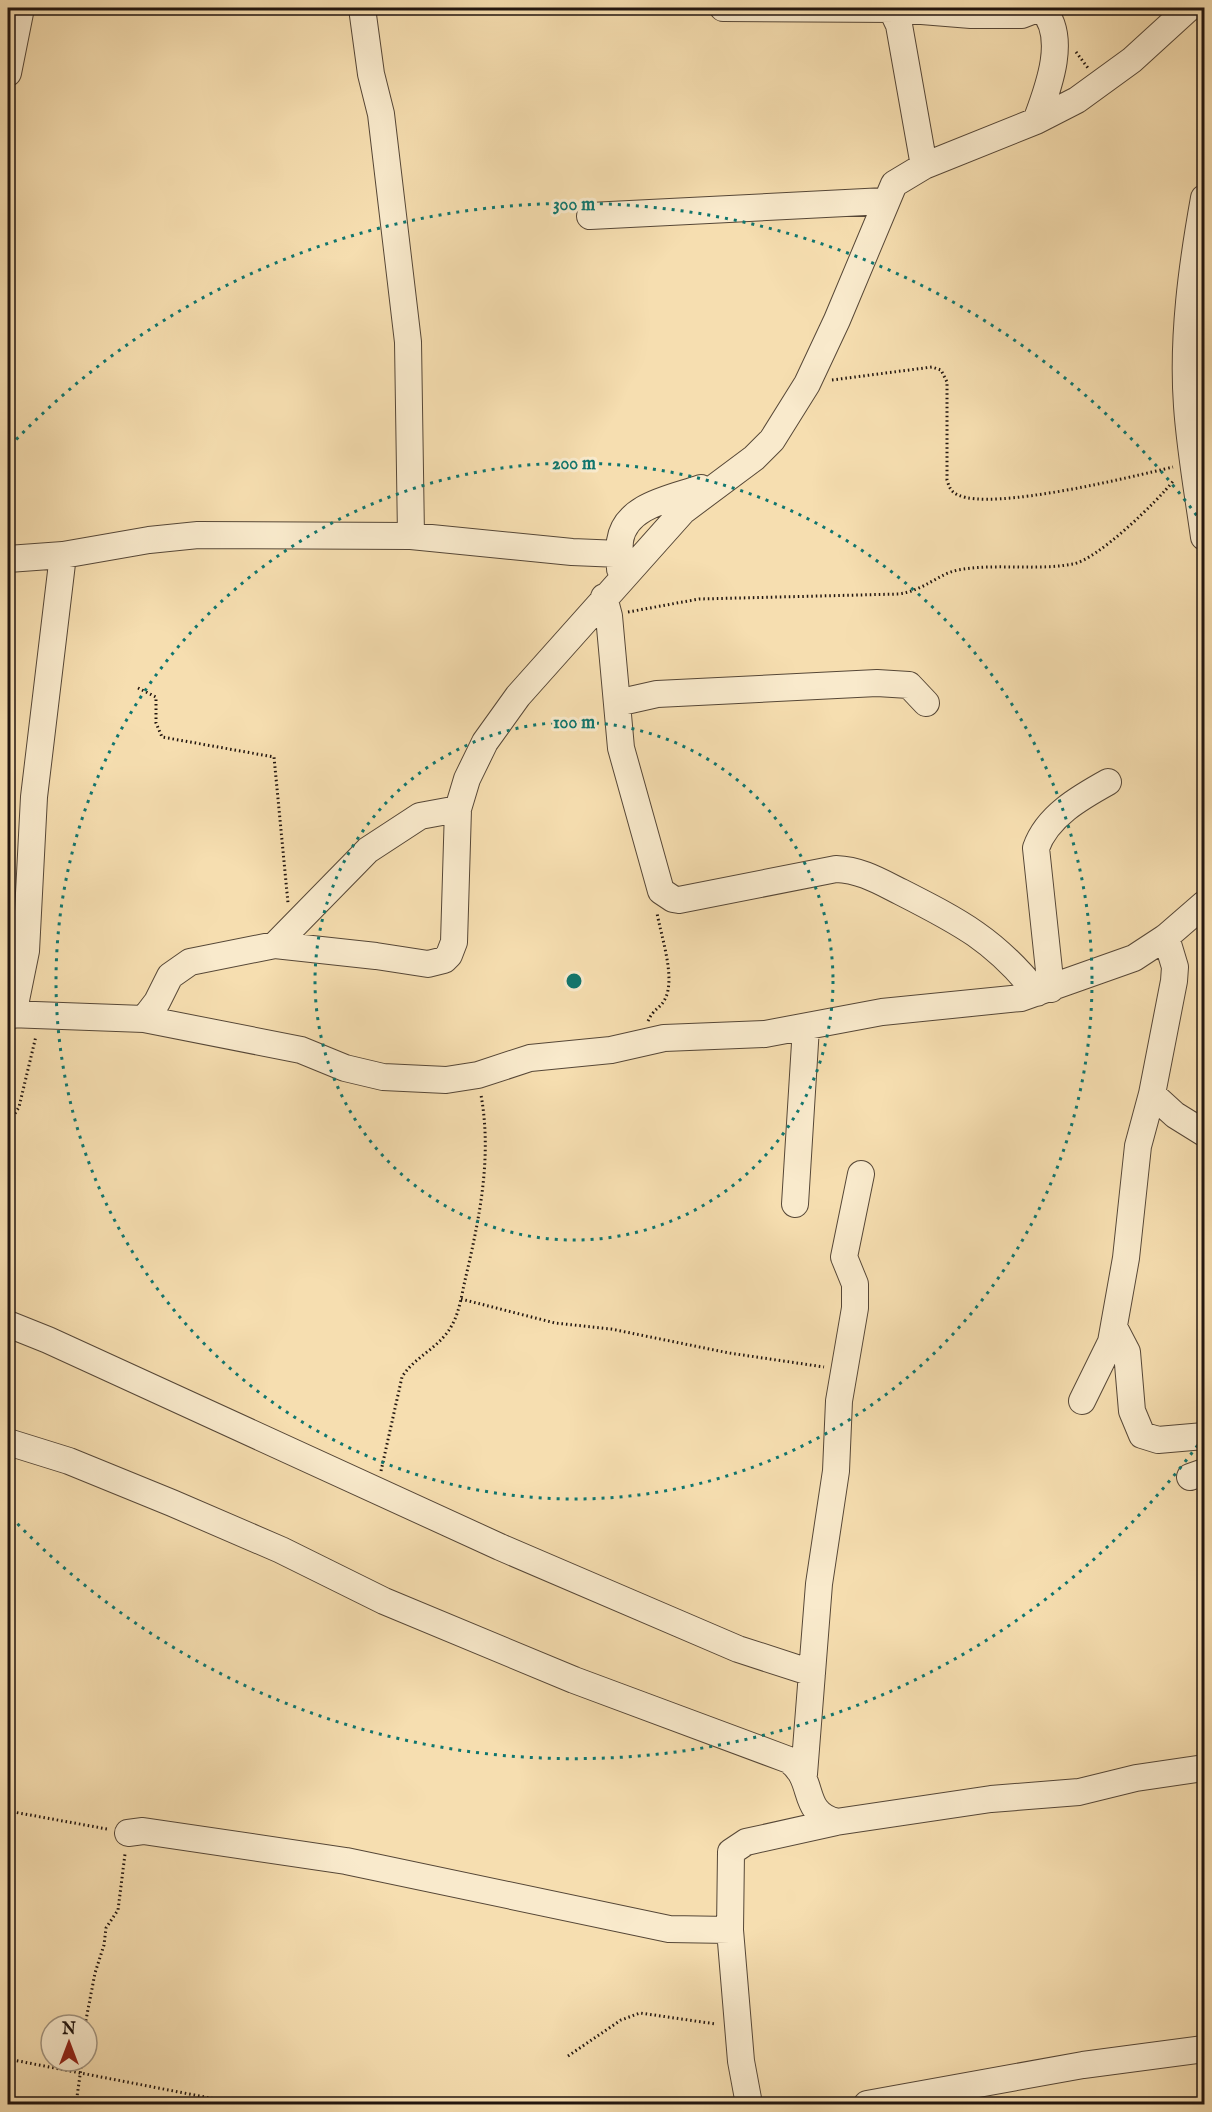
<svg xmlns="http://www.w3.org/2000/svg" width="1212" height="2112" font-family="'IM FELL English',serif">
<rect width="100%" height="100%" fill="#f6deb0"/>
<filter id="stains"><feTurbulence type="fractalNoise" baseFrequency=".00333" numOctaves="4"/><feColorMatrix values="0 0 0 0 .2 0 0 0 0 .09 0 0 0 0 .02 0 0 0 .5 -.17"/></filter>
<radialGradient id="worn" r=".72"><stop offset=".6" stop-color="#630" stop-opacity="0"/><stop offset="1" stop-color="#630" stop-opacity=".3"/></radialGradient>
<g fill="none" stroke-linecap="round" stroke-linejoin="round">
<g stroke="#564737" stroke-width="28">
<path id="minor" d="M362,8L371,74L381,114L408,342L411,536
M723,8L897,9L971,15H1022L1040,8
M891,8L899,25L924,166
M8,73L21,8
M1036,121C1048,89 1069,35 1041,8
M1204,198C1192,265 1182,337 1187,406C1190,450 1198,494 1204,537
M590,216L885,201
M8,559L63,555L149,540L198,535L411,536L572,552L620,554
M620,569C620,560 619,550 620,541C625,505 673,498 701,488
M604,597L609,616L621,748L661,891L673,899L679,900L836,869C861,870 879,881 901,892C960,922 995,940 1037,993
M617,703L657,694L877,683L909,685L926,703
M275,945L368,850L420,816L458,809
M1051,989L1036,848C1047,816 1081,797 1108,782
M8,1014L144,1019L301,1050L345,1068L383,1077L446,1080L478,1075L530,1058L611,1050L664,1038L765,1034L882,1012L1021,998L1134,958L1166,937L1204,904
M13,1015L26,951L34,797L63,555
M144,1019L157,1002L170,976L190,962L275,945L376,956L428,964L444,960L449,955L454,942L458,809L467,779L485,742L518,696L683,511L754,458L772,440L807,384L837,320L894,184L924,166L1036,121L1077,100L1132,60L1189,8
M1152,1094L1175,1115L1204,1133
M795,1204L806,1027
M8,1324L48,1340L500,1547L738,1649L812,1673
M1114,1327L1127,1352L1132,1411L1142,1435L1158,1440L1204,1436
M1082,1401L1111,1342L1126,1258L1138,1146L1152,1094L1174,981L1175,967L1166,937
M8,1442L69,1461L172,1503L281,1550L384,1601L574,1680L789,1760C817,1781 799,1811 836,1822L991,1799L1079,1792L1136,1778L1204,1768
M1190,1477L1204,1472
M804,1774L819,1584L836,1471L839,1401L855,1308V1284L844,1257L861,1174
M128,1833L143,1831L346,1861L669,1929L730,1930
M749,2104L741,2061L730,1930L731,1852L746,1842L836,1822
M867,2104L1083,2065L1204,2049"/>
</g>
<path stroke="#21150f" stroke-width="3" stroke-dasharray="1.5 3" stroke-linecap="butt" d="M1076,52L1088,68
M832,380L932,367L941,370L947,382V480C949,487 951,492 958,495C993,511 1131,477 1173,467
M628,612L699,599L899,594C925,590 938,574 958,570C996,563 1035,571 1073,564C1097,560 1158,501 1174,480
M138,688L156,697V723L162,737L274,757L288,903
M648,1021C654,1008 661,1008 665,999C676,978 661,936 657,913
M8,1125L19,1107L36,1036
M461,1299L555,1323L611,1329L729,1353L824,1367
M381,1471L402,1377C415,1356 440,1348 452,1325C460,1311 462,1292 466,1276C480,1216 492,1156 481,1095
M8,1811L107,1829
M85,2025L95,1973L104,1945L106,1928L118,1910L125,1854
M568,2056L621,2020L640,2013L716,2024
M8,2059L241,2104
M76,2104L82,2061
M1010,2104L1024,2098"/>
<use href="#minor" stroke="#f9eacc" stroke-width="26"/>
</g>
<g fill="none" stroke="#0f766e" stroke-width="3" stroke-dasharray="3 6">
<circle cx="574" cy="981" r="259"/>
<circle cx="574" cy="981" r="518"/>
<path d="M1203 1438A777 777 0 0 1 10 1516M10 446A777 777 0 0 1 1203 524"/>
</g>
<circle cx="574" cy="981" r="9" fill="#0f766e" stroke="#f9eacc" stroke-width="3"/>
<g font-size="18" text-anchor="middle" font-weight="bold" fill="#0f766e" stroke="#f9eacc" stroke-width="6" stroke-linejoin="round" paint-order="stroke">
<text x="574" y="210">300 m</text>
<text x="574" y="469">200 m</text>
<text x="574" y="728">100 m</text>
</g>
<rect width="1212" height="2112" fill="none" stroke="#f6deb0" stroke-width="30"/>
<rect x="9" y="9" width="1194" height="2094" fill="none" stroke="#21150f" stroke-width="3"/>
<rect x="15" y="15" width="1182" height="2082" fill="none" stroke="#21150f" stroke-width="1.5"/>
<g transform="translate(69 2043)"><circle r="28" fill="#f9eacc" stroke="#a39580" stroke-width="1.5"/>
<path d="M0-4.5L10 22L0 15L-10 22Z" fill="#8f2418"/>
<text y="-9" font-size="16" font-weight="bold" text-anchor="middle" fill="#21150f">N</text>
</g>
<rect width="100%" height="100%" filter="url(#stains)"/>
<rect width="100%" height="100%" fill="url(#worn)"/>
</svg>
